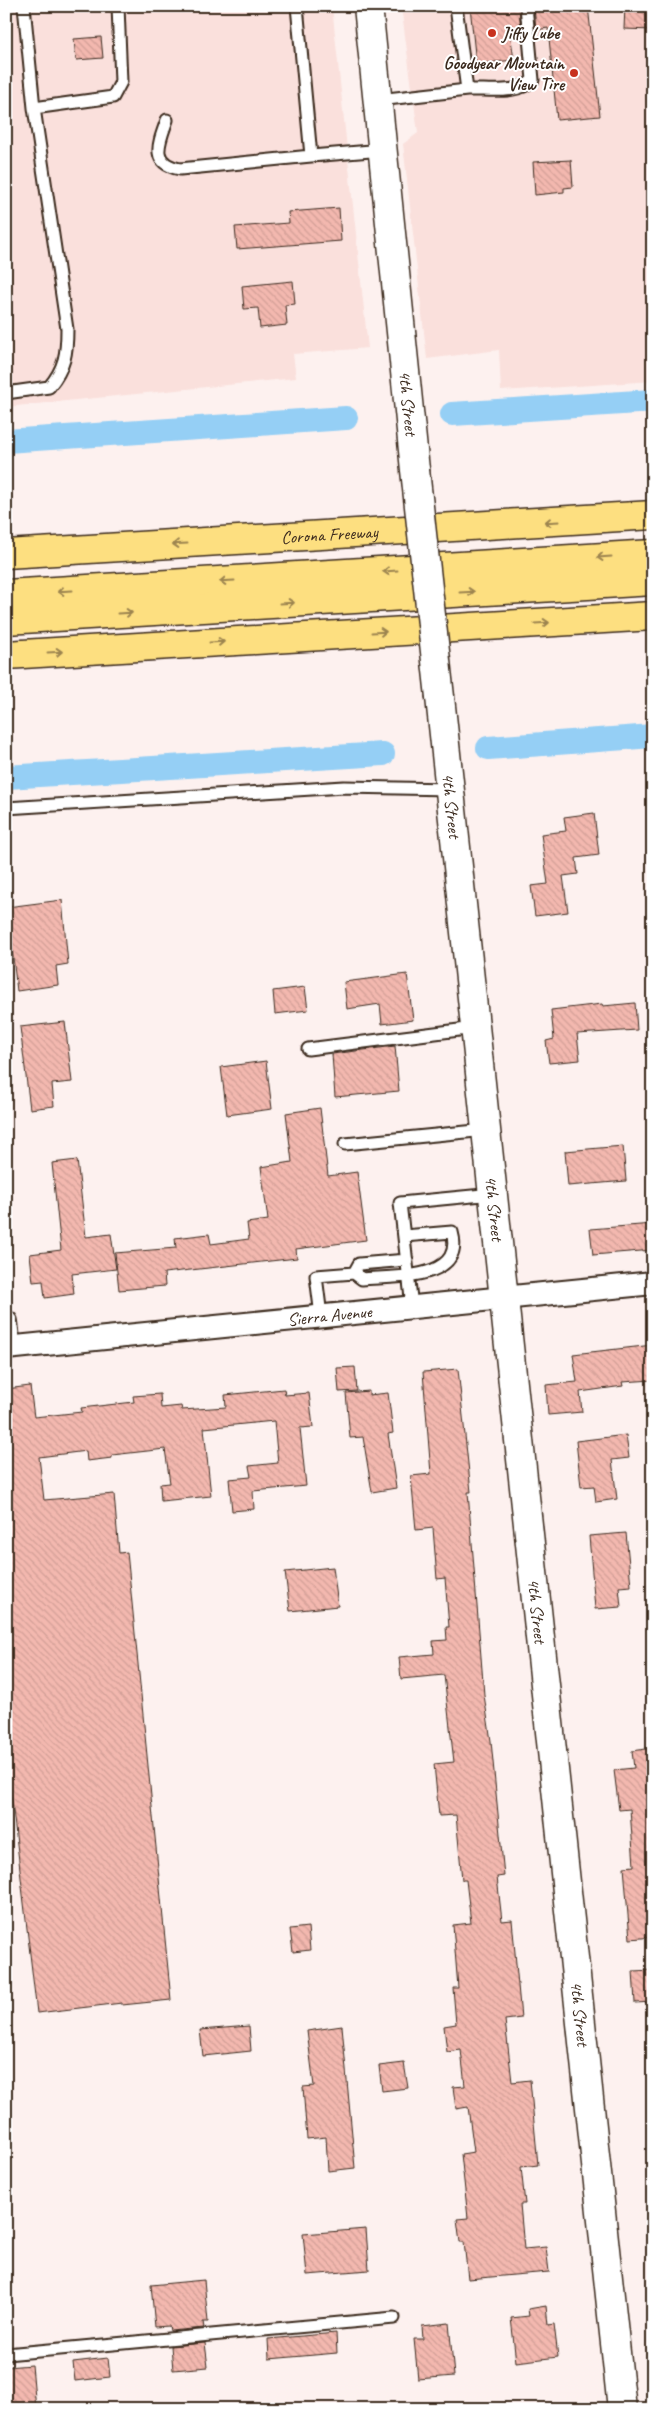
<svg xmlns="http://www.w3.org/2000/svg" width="659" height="2415" font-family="Caveat,sans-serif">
<defs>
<pattern id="building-back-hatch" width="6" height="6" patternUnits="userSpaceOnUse" patternTransform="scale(1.25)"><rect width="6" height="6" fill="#f3b8af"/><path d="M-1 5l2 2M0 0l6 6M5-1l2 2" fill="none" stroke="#d19e96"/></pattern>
</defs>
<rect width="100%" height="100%" fill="#fdf1ef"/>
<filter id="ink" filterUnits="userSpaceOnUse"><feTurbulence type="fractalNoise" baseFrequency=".02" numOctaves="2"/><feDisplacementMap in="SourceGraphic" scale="10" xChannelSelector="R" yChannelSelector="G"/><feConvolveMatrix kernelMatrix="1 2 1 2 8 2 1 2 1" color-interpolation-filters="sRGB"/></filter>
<g filter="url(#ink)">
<path fill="#fae0dc" d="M6,6H332L368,348L293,354L296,378L6,407Z
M401,6H653V381L501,391L499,350L427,359L403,144L418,133Z"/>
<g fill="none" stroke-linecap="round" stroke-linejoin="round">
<path stroke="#95cff5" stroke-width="24" d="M452,414L653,401
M6,441L346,418
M488,748L653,736
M6,777L383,754"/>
</g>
<path fill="url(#building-back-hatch)" stroke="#3b2a1e" d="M470,6H519L521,31L510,32L514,60L476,64Z
M534,6H588L600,116L557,120L548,28L536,30Z
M625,6H653V30L624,29Z
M101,37L103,58L76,60L74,39Z
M571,160L573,187L564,188V192L535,195L533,162Z
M339,208L341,241L237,249L235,227L289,223L288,212Z
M293,281L295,304L285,305L287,325L260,328L258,308L244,309L242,286Z
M594,813L599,855L576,858L578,874L563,876L568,912L535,916L531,886L548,884L541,834L566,831L564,817Z
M62,900L68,964L56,966L58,985L17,991L7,907Z
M407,974L413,1020L382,1024L380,1004L347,1009L344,982Z
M305,987L308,1010L275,1014L273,991Z
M635,1003L637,1030L577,1034L580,1060L549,1063L546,1041L554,1039L551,1010L602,1004L603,1006Z
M65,1022L72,1082L52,1084L54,1106L30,1109L20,1027Z
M395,1046L399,1091L335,1097L332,1054Z
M266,1061L272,1109L227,1115L221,1067Z
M320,1108L328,1176L357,1172L366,1240L296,1249L297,1258L164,1273L165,1286L119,1290L115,1253L176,1248L175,1238L209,1234L211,1244L249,1239L247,1223L268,1220L261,1167L292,1162L286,1113Z
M623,1146L626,1181L568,1186L565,1151Z
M77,1160L86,1237L111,1234L116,1269L72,1274L74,1294L45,1298L43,1281L33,1282L30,1254L61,1250L52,1163Z
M653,1224V1250L593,1255L590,1229Z
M653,1345V1380L622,1382L623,1386L580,1392L582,1412L548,1415L546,1385L577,1382L573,1354Z
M355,1367L357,1391L339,1392L337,1368Z
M458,1369L471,1492H468L484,1695L491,1741L504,1876L497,1877L502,1921L512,1920L521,2018L505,2020L512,2082L530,2080L538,2165L521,2167L525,2204H520L524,2249L546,2247L549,2272L468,2279L464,2242H460L457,2219L468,2218L461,2154L474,2152L468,2107L456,2109L453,2087L465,2086L461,2050L447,2052L444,2026L456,2024L453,1988H458L453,1925L471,1923L466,1880H462L456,1815L439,1816L434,1764L454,1762L444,1675L401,1679L399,1657L434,1654L433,1641L447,1640L446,1627H449L445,1578L437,1579L433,1528L416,1530L411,1476L431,1474L423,1372Z
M30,1386L34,1417L82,1412L81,1408L134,1402L133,1396L160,1394L161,1408L181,1406L182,1410L226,1407L225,1395L284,1389L285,1395L309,1393L313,1427L300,1428L306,1486L253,1491L254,1509L232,1511L229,1479L251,1477L249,1466L278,1463L274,1421L204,1428L211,1496L161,1501L160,1484L170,1483L165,1449L112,1455V1458L87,1461L86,1451L39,1457L44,1500L114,1494L119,1553L127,1552L171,2000L122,2005V2003L37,2013L6,1751V1389Z
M369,1391V1395L388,1393L393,1433L388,1434L396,1488L372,1492L363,1437L350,1438L346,1393Z
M626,1435L629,1458L612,1460L617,1499L596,1502L594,1486L581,1487L576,1441Z
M626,1533L631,1586L619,1587L621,1607L595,1609L589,1536Z
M333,1567L338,1606L290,1611L285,1572Z
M653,1748V1937L630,1939L624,1867L634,1866L630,1809L619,1810L614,1770L634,1768L632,1751Z
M308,1927L310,1950L293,1952L290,1929Z
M653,1970V2002L635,2003L633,1971Z
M249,2026L251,2051L203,2056L200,2030Z
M342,2026L355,2168L328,2171L326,2137L307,2139L303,2087L314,2086L307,2031Z
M404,2063L408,2088L382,2091L379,2066Z
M366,2229L369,2270L307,2275L303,2234Z
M204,2280L208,2322H203L204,2328L170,2331L169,2326L155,2327L151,2285Z
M546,2306L548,2325L554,2324L558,2357L516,2362L511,2318L529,2316L528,2309Z
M449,2323L454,2376L418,2379L414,2339H423L422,2326Z
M336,2333L337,2353L269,2359L268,2339Z
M205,2343L208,2367L173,2370L171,2346Z
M108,2358L110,2377L75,2381L73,2362Z
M32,2365L36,2409H6V2367Z"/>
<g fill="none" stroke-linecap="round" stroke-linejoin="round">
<g stroke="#3b2a1e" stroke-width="15">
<path id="lane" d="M24,6L34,108L113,97L121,82L118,6
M297,6L311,156L383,150
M467,90C487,89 518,95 533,80L526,6
M378,100L467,90L456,6
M167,120C159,143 149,163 180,169L311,156
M6,393L49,387C65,368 67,353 67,329L34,108
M6,808L344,787L450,789
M308,1049L475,1028
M345,1144L486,1130
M354,1273L359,1264L407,1260
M412,1307L400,1203L493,1194
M321,1316L316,1276L354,1273L362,1279C394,1276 466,1281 452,1232L404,1236
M6,2354L394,2318"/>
</g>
<g stroke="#3b2a1e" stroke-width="26">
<g id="street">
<path d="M6,1322L9,1348"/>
<path id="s1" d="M6,1348L653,1283"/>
</g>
</g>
<g stroke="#3b2a1e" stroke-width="31">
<g id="secondary">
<path id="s2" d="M368,6L415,470"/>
<path id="s3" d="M440,697L622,2409"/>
</g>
</g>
<g stroke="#3b2a1e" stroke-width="31">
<g id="highway">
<path id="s4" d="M6,554L653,515"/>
<path d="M6,594L653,554"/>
<path d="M6,620L653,581"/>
<path d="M6,655L653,616"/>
</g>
</g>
<use href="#lane" stroke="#fff" stroke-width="11"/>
<use href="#street" stroke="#fff" stroke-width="22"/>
<use href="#secondary" stroke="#fff" stroke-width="28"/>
<use href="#highway" stroke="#fddf80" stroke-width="28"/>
<g stroke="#3b2a1e" stroke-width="31" stroke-linecap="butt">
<path id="secondary-bridge" d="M415,470L440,697"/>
</g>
<use href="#secondary-bridge" stroke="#fff" stroke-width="28"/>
</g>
<defs><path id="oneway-shaft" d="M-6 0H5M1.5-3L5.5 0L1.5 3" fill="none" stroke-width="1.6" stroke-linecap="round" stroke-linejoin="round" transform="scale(1.25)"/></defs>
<g stroke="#9c844f">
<use href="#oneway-shaft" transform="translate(552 522) rotate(177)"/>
<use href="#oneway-shaft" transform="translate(180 544) rotate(177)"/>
<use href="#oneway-shaft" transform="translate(604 557) rotate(176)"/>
<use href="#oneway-shaft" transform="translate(390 571) rotate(176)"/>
<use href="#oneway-shaft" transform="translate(227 581) rotate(177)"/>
<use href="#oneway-shaft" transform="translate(65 591) rotate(177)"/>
<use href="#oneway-shaft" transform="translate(467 592) rotate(-3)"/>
<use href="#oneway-shaft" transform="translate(287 603) rotate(-3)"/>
<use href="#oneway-shaft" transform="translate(125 613) rotate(-3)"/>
<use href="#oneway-shaft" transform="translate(542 623) rotate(-3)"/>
<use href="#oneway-shaft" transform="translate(379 632) rotate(-3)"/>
<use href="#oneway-shaft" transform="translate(217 642) rotate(-3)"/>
<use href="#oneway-shaft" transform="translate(55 652) rotate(-3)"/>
</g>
</g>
<g fill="#c8321e" stroke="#fff" stroke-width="2">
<circle cx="492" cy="33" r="5"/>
<circle cx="574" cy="73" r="5"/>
</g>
<g text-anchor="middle" stroke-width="4" stroke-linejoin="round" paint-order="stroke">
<g font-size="18" font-weight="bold" fill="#3b2a1e" stroke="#fff" text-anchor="start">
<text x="502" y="39">Jiffy Lube</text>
<text x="564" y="69" text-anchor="end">Goodyear Mountain<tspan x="564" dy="21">View Tire</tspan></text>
</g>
<g font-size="18" fill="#3b2a1e" stroke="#fff">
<text dy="6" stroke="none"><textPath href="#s2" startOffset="399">4th Street</textPath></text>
<text dy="6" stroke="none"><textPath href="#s4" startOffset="324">Corona Freeway</textPath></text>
<text dy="6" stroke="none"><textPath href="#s3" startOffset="109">4th Street</textPath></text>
<text dy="6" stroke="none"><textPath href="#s3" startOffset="514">4th Street</textPath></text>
<text dy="6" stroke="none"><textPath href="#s1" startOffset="325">Sierra Avenue</textPath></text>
<text dy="6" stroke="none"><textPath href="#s3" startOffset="919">4th Street</textPath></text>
<text dy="6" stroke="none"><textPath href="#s3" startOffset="1324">4th Street</textPath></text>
</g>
</g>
<rect width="659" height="2415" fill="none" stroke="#fff" stroke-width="25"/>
<rect x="12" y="12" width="634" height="2390" fill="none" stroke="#3b2a1e" stroke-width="2" filter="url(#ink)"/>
</svg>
